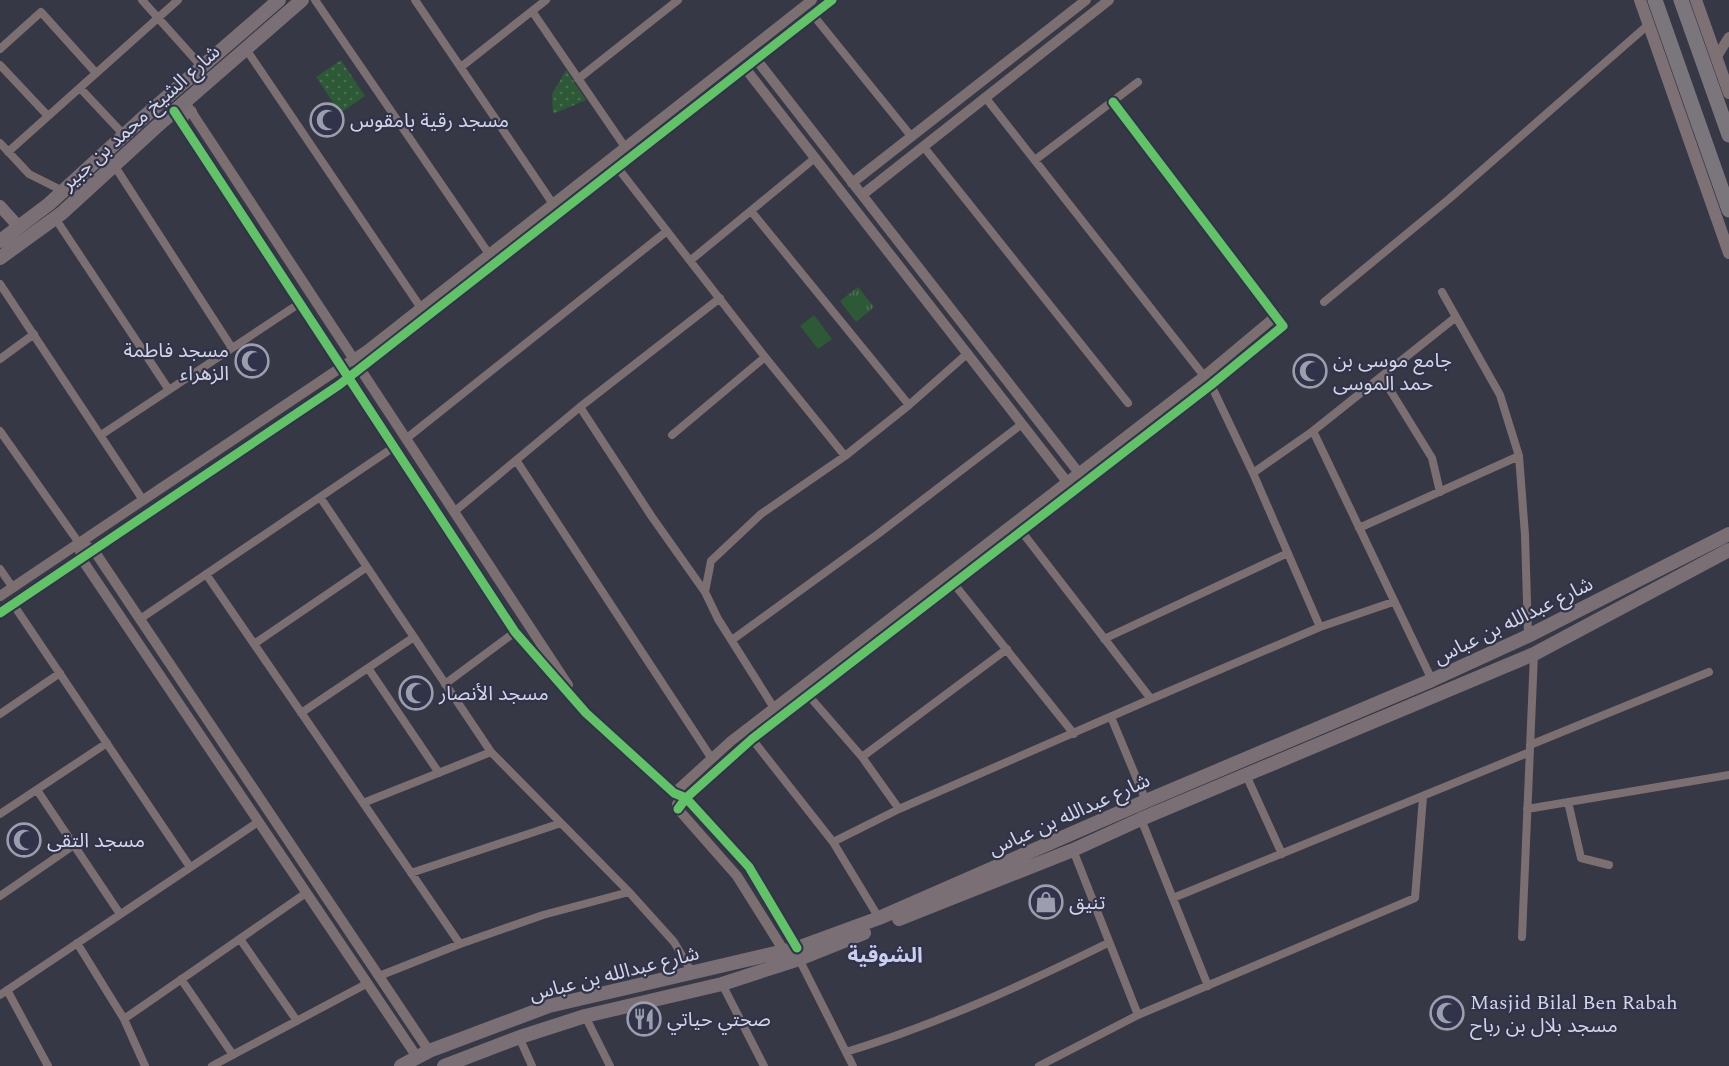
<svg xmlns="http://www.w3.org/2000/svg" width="1729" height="1066" font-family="Spectral,'Noto Sans Arabic',serif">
<defs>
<pattern id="grass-tufts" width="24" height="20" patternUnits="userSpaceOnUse" patternTransform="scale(1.5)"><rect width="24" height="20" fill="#2d5937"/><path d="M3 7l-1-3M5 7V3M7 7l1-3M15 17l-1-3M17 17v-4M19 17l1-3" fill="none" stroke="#4b7054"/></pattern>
<pattern id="park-dots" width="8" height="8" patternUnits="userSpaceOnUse" patternTransform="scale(1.5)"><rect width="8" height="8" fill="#2d5937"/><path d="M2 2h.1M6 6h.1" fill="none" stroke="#4b7054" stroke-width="1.8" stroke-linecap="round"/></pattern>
</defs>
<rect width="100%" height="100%" fill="#373845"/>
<path fill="url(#grass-tufts)" d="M858,287L874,307L856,322L840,301Z"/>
<path fill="url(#park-dots)" d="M341,60L365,96L340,113L316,77Z
M566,70L586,100L553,114L552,94Z"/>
<path fill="#2d5937" d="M814,315L832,339L818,349L800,326Z"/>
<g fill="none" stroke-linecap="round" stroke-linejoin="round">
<path stroke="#7c6f71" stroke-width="8" d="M142,0L202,67
M315,0L489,254
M415,0L553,204
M532,11L625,147
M813,15L911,136
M0,49L41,12L96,73
M246,49L421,308
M0,65L48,116
M461,67L546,0
M578,79L678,0
M80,88L124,135
M985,97L1204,376
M0,143L29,174L63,191
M923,146L1128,403
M8,152L178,0
M1035,160L1138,82
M114,165L232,348
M617,167L765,357L845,456
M751,211L909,405
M55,218L169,390
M691,260L815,158
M0,284L143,500
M1324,302L1449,199L1648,25
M0,359L34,334
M1382,377L1432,458L1440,492
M1211,385L1253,473L1320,627
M580,407L652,517L705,592
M0,431L79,543
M1313,431L1432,680
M101,435L300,303
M672,435L765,357
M407,438L667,231
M1519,456L1525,535L1528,636
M516,460L712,759
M1253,473L1313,431L1456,317
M320,497L491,752L629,892L674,942L693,974
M455,511L580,407L720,298
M1359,528L1519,456L1500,395L1442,292
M1022,532L1151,699
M0,569L13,588
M206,574L460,944
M954,584L1074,734
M13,604L190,867
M140,619L394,447
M1104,639L1288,553
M732,640L878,534L1022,424
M254,644L367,567
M368,668L439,773
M445,684L515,632
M809,696L862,757L899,809
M774,708L718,619L705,592L711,561L761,514L845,456L909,405L968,353
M301,713L414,637
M0,714L60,673
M1111,717L1146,801
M752,739L833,842L879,918
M1530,745L1709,672
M862,757L1007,649
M1246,775L1282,854
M37,790L120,914
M1568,802L1581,858L1609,865
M363,803L491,752
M1527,809L1729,775
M0,814L107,743
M1141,819L1208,986
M833,842L899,809L1151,699L1320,627L1393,602
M1073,850L1138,1015
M411,873L561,823
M0,896L74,845
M1173,898L1530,752
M1522,937L1534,654
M240,939L297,1021
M77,943L124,1019L145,1066
M799,959L853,1066
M379,976L460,944L543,915L629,892
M181,979L233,1055
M722,984L764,1066
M7,990L48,1066
M0,995L258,822
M585,1016L610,1066
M124,1019L306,893
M519,1037L532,1066
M846,1052C938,1024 1023,985 1108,943
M212,1066L368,983
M1039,1066L1138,1015L1415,898L1423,797"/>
<path stroke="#7c6f71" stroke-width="10" d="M1716,58L1729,37
M756,59L1082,477
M745,68L1071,487
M188,107L568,685
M178,116L515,632L586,713L674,793L686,798L749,867L797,948
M852,183L1086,0
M862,195L1109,0
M0,596L367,350L812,0
M0,613L339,385L832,0
M674,793L731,741L1204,376L1277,315
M677,804L678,809L737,876L784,951
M678,809L686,798L752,739L1211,385L1283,326L1113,102
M417,1057L81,558L79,543L93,549L429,1051"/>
<path stroke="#7e7175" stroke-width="12" d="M1640,0L1729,253
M1696,0L1729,93
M182,123L183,114L191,112
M0,206L19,227"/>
<path stroke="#7a6f75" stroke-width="14" d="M0,241L49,204L145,116L279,0
M0,258L62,213L156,127L302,0
M899,919L1073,850L1141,819L1534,654L1729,550
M401,1066L429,1051L549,1006L797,948L879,918L1146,801L1432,680L1528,636L1729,534
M444,1066L520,1037L585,1016L722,984L799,959L864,933"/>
<path stroke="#7b757c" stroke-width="15" d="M1655,0L1729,210
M1681,0L1729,135"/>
<g stroke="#31334b" stroke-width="13">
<path id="cycleway" d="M174,111L515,632L586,713L674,793L686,798L749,867L797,948
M0,613L339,385L832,0
M678,809L686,798L752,739L1211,385L1283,326L1113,102"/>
</g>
<use href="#cycleway" stroke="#61c268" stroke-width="9"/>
</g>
<defs>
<g id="mosque-ring" transform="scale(1.725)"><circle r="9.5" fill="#31334b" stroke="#9c9ead" stroke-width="1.5"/><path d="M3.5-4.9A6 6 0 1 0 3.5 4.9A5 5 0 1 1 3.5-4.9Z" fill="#9c9ead"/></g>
<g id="shop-ring" transform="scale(1.725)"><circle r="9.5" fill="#31334b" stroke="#9c9ead" stroke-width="1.5"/><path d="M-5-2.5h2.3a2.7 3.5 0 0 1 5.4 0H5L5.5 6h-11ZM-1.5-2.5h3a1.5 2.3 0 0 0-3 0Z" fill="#9c9ead"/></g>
<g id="restaurant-ring" transform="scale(1.725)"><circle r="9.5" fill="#31334b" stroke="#9c9ead" stroke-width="1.5"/><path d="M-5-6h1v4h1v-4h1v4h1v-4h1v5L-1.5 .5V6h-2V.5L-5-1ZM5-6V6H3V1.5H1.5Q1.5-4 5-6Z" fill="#9c9ead"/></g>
</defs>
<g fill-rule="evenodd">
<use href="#mosque-ring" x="327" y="120"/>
<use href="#mosque-ring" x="252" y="361"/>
<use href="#mosque-ring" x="1310" y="371"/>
<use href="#mosque-ring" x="416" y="693"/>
<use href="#mosque-ring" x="24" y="840"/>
<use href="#shop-ring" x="1046" y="902"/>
<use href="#mosque-ring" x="1447" y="1013"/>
<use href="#restaurant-ring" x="644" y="1019"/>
</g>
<g text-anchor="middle" stroke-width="4.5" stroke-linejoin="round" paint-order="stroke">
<g font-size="20" fill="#d3d5e5" stroke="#31334b">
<text transform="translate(140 117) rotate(-42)" y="7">شارع الشيخ محمد بن جبير</text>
<text transform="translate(1513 620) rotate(-26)" y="7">شارع عبدالله بن عباس</text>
<text transform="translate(1069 814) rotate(-24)" y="7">شارع عبدالله بن عباس</text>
<text transform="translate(614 973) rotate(-14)" y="7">شارع عبدالله بن عباس</text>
</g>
<g font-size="20" fill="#d3d5e5" stroke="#31334b" text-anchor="start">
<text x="350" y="127">مسجد رقية بامقوس</text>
<text x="229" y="357" text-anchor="end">مسجد فاطمة<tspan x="229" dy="23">الزهراء</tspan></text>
<text x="1333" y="367">جامع موسى بن<tspan x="1333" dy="23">حمد الموسى</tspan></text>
<text x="439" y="700">مسجد الأنصار</text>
<text x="47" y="847">مسجد التقى</text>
<text x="1069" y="909">تنيق</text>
<text x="1470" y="1009">Masjid Bilal Ben Rabah<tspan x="1470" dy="23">مسجد بلال بن رباح</tspan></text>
<text x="667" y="1026">صحتي حياتي</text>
</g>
<g font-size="21" font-weight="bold" fill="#cbcfee" stroke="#31334b">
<text x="885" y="962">الشوقية</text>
</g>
</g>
</svg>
